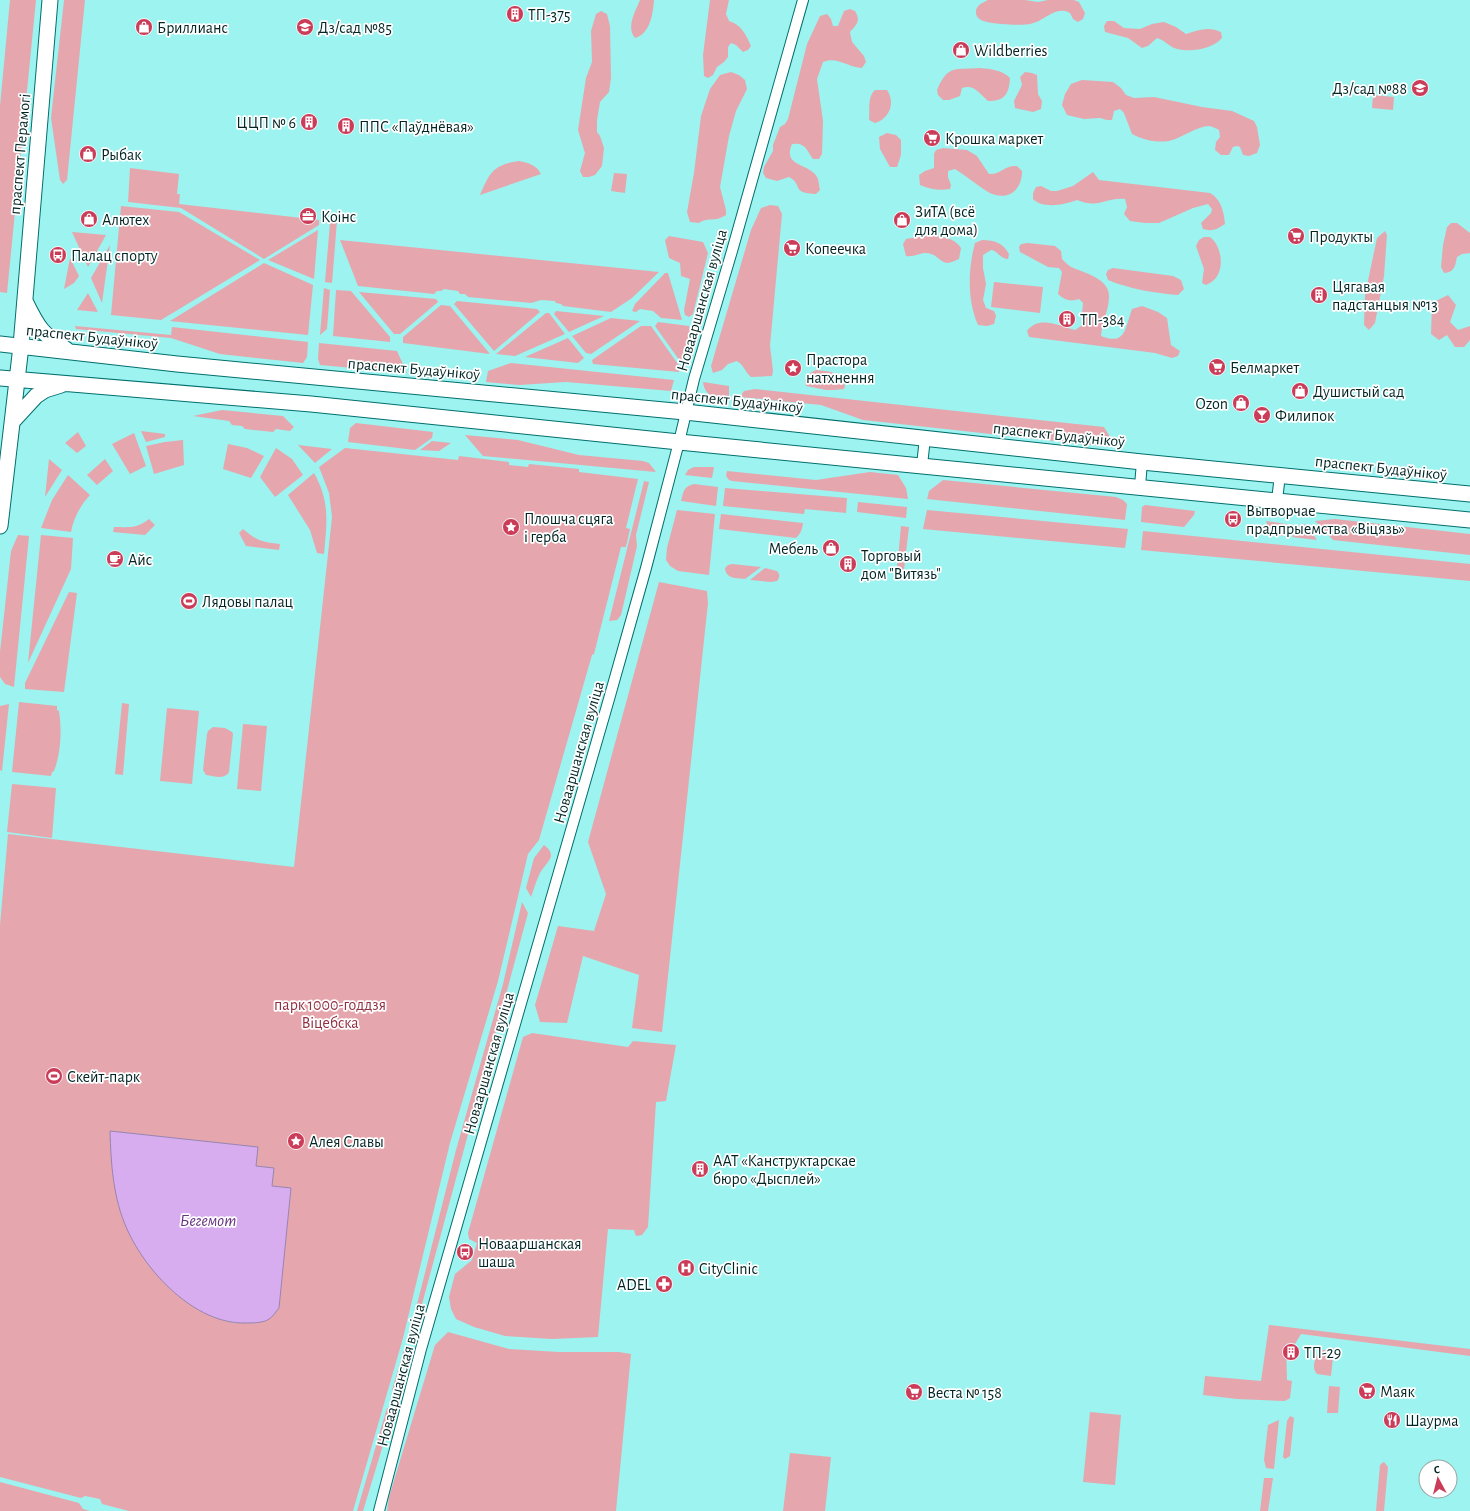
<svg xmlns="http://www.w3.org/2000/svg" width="1470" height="1511" font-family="'Alegreya Sans',sans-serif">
<rect width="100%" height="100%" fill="#9cf3f0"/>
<path fill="#e5a7ad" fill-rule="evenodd" d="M10,0H36L7,293L0,292V106Z
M64,0H85L67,180L63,184L60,180L51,118Z
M640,0H654C653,14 650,34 635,38C626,27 635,12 640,0Z
M710,0H729L726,14L729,21C742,25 746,35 751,46L748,50L743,52L736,45L731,43L728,47V57L724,62L717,67L713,75L708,78L704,76L703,55Z
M988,0H1025L1038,2L1048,0H1074L1079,2L1085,13L1083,19L1078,22L1073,19L1070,13C1055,5 1044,22 1030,24C1021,26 988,24 981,20C978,18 976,16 976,13C975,6 982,3 988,0Z
M850,9L855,11C861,21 857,24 850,32L852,42L864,56L866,62L862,68C849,68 837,56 823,62L817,79L823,121L822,154L819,159H813C806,149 805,142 792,144C782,167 809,163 817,177C819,180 819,186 820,190L816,194C790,193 804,185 789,177L777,181L766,178L763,173L764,167L773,151V145L780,127L785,124L788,119L807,44L820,16L827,14L831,19L833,26H838L844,11Z
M601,11L607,14L610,26L611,78L609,92L600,102L597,120V132L600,136L604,148L602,166L595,175L589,177H583L580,171L585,153L578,130L586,78L592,62L591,31L596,14Z
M1107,21H1114L1124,28L1140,29L1152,24L1164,22L1176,27L1186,34C1198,30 1209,26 1221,32L1222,38C1211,50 1189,53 1174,48C1168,45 1164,40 1157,38L1148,46L1142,48L1128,38L1105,32L1104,26Z
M980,68C991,69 1002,70 1010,78C1009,94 1005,101 988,101C979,93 974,84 962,88L960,96L949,100H943L938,95L937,90C948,64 955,70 980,68Z
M731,72L739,75L745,80L747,89L736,111L729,136L720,187L726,210V215C714,223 710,216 699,223L690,222L687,212L694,173L701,116L710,89L720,75Z
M1025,72L1032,73L1037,75L1038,94L1042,101L1041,109L1033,112L1015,108L1014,101L1022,85L1020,77Z
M1082,80L1113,82L1121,88L1126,95L1134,98L1154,97L1202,107L1232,111L1254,121L1257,127L1260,145L1257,153L1249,156L1243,155L1240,147L1237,146L1233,147L1229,155H1221L1215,150L1216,142L1220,137L1219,130C1217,129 1213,127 1210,126C1196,126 1182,138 1169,141C1155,143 1144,140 1132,134L1124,113L1120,109L1114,111L1112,120H1107L1100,118L1084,119L1067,115L1062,105L1065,94L1071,84Z
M875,90H887C896,103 889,119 875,123L869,120C870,110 867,97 875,90Z
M1373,95L1394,97L1393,110L1372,108Z
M887,133L896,135L901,140V155L897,167H890L880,149L879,137Z
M943,148L967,150L977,156L989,174C1001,175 1004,165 1017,166L1022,171C1022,191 1007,202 988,192C977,185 966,176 955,169L948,171V177L951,185L950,189C939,191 930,189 920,185L919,175L925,171L934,168V154L936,150Z
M519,161C528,163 537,165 541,174L480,195C490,172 493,165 519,161Z
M130,168L179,174L177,194H180L179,204L319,220V225L264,259L181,208L128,202Z
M1093,172L1099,180L1210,193C1221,199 1224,212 1225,224C1217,229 1213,232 1203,229L1201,223L1211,213L1212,209L1208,204L1193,208L1159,223H1145L1130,221L1124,214L1127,207L1125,199C1106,197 1099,209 1077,200C1065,205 1042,209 1033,199V193L1036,187L1041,186L1051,191H1057L1073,186Z
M614,173L627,174L625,193L611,191Z
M770,205L778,206L782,214L770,346L773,371L772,376L751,377C745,372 744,365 737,361L728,364L722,370L713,373L711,366L751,230L761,208Z
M121,206L179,212L260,260L161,320L111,315Z
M337,221L332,283L325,282L330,223Z
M1451,223H1457L1470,233V253L1462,254L1457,257C1455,266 1455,272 1444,273L1441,267L1443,245L1447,227Z
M318,230L314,279L268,260Z
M1385,231L1387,235L1384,276L1375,323L1369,330L1364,325L1365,295L1377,238Z
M72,232L106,235L88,267Z
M929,235C941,237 954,237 961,248L959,259C956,260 951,263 947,263C939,262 936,252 924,253C918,254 913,257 906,256L903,244L906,239Z
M669,236L703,242L708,253L693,314L689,317L685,315L684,310L690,279L681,276L680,263L669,258L665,240Z
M1204,237H1210C1222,246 1225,269 1214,280C1212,282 1208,284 1206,285L1202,283L1204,269L1196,246L1199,240Z
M340,240L659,272L632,298L611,312L563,306L561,304L556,303L555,301L541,300L531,303L468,297L465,294H460L458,291L444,289L441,291H437L434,294L358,286Z
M982,240C995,240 1003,243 1009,254L1008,259C999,258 998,251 991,250L983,255V268L986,284L983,300L986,308L994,311L996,316L994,324L987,326L978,325C967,300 968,269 975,243Z
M1028,243L1055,246L1061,251L1062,259C1065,262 1068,265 1071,267C1084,273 1109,278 1109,296C1109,310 1102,322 1101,336C1126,346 1125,328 1132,309L1142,306L1158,312L1167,318L1171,345L1180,351L1178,356L1172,358L1155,353L1029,337L1027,331C1039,315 1059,326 1075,330L1081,326L1083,303L1079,299C1071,302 1064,300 1058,294L1062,272L1059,268L1048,267L1020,252L1019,247L1021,244Z
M110,245L102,303L91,278Z
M70,258L79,276L74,283L64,289Z
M264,263L313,285L308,335L170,321Z
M1113,268L1173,276L1181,280L1184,289L1178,295C1154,293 1130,289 1108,280L1106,274L1108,270Z
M665,273H668L682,320L661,318L653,311L640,309L636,312L632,311L635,304Z
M994,282L1043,287L1040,313L991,307Z
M324,288L330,290L327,329L320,335Z
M336,290L351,291L390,337V342L333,336Z
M359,292L436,299L438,302L400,334H394Z
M88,293L98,312L77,310Z
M1448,295L1456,305L1450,322L1458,330L1470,326V340L1464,347H1455L1447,335L1439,340L1431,334L1432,303Z
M457,301L537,309L540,312L494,351L454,304Z
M441,305L450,306L490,354L403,343V337Z
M556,311L604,316L569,332L554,314Z
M546,313H549L565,334L515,356L496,354Z
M611,318L640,321L591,354L586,353L572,336Z
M658,322L689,326L690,331L682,364L655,326Z
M75,326L171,335L172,327L308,342L307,357L303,363L220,354L171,338L76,329Z
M641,326H651L680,367L679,372L593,364L592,360Z
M568,338L584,358L578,363L525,357Z
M319,343L397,351L407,373L320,365L318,359Z
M511,363L674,380L671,391L566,382L519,385L486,382L488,371Z
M816,370C828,371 843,372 845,386L844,389L835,390H826L806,386L805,380L810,373Z
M703,382L729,386V398C716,397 705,398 703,382Z
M755,389L1104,427L1110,437L1111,447L863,420L821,405L740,397L744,391Z
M222,410L283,416L294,427L290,431L276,429L273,432L245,429L242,426L232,425L229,421L193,416Z
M356,423L433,432L432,438L415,450L348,442L350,428Z
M141,431L165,434V437L146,442Z
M78,432L86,446L77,453L65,443Z
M134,433L146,466L130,474L112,444Z
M465,435L518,440L579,455L643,461L649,463L656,472L483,456Z
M183,440L184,465L154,474L146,446L165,442Z
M432,441L451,443L439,451L420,450Z
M228,444L247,448L264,456L251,478L223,469Z
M298,445L332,449L315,463Z
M276,448L292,459L303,475L275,497L260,477Z
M345,448L458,460L459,456L509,462V465L528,467L529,464L579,469V472L638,479L626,528L630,529L626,547H621L594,654L592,655L539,840L528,854L498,981L450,1143L403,1338L353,1511H129L102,1504L100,1499L85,1496L81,1498L0,1477V925L8,834L294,867L332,517L329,493L319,467ZM272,1186L291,1189L254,1323H234L213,1317Z
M49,459L62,470L45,497Z
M105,459L113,471L97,485L87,475Z
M694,467H714L712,478L685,475L688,470Z
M727,471L816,480L870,472L898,475L906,488L908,499L732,481L729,480L726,476Z
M314,473C330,501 327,523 324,554L317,553L310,530L288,495Z
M68,475L90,495C80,506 74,517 71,532L41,528L52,500Z
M943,480L1116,497L1123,500L1127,504L1125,520L927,499L929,491Z
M644,481L649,482L636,535L637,546L621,615L617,620L609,621Z
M694,484L718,487L716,506L681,501C684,491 683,487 694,484Z
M725,488L847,498L846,513L805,509L804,514L723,506Z
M858,502L907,507L906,518L857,512Z
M1145,505L1195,511L1194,515L1184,527L1141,522L1142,507Z
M677,510L715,514L709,575L678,571L670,566L666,560L667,548Z
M927,510L1128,529L1125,548L923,529Z
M721,514L803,523C802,530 801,533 796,538L719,529Z
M149,519L155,525L145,535L113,532L114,527C130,527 136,529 149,519Z
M1335,519L1470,534V555L1333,540L1315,521Z
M1266,521L1292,525L1282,536L1271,535Z
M1301,524L1307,525L1317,540L1292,537Z
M901,526L909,527L904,570L897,569Z
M243,529C257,541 262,542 280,544L279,550L246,546L239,533Z
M1143,531L1470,564V581L1141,550Z
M18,535L29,536L14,687L5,684L0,677V652L11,551Z
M41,535L73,538L71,569L28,663Z
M732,564L761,567L745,579C736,578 726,579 725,568L728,565Z
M765,568L777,571C780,574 780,577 777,581L771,582L750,580Z
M659,582L707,591L708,603L662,1032L632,1028L639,975L583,956L567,1023L540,1022L535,1005L558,926L594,931L606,894L588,842Z
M69,592L77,593L64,692L25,689V683Z
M19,702L57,706V710L59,711C62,730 61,753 54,771L52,772L51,776L12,772Z
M122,703L129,704L123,775L115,774Z
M9,704L2,771L0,770V706Z
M167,708L199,711L192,784L160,781Z
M243,724L267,726L261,791L237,789Z
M213,727L225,728L232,732L233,734L229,772C224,780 215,776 206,775L203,770L207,734L208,731Z
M12,784L56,788L52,838L7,832Z
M544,845C559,856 546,862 540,873C536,881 534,889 531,897L526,888L534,858Z
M522,902L528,913L412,1341L408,1340L456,1150L503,984Z
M532,1033L628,1047L633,1041L676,1045L666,1101L656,1102L648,1227L642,1235L636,1236L634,1230L608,1229L598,1337L552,1339L505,1336L474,1327L456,1319L451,1309L449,1297L455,1274L472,1260L477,1243L469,1239L468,1233L523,1037Z
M1269,1325L1470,1349V1356L1301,1334L1295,1344H1286L1287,1380L1292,1381L1290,1398L1285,1401L1237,1399L1203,1395L1205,1376L1261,1381Z
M448,1332L509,1349L559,1352H619L631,1354L616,1511H387L389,1497L435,1345Z
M1334,1348L1331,1376L1317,1374C1311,1368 1315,1358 1319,1351Z
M404,1350L412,1352L403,1369L395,1391L392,1390Z
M1329,1386L1340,1387L1338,1413H1327Z
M387,1408L390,1409L383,1445L363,1511H357Z
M1090,1412L1121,1415L1115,1485L1083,1482Z
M1290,1416L1294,1418L1290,1456L1285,1459L1283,1457L1287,1421Z
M1279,1420L1274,1469L1266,1468L1264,1460L1268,1425Z
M790,1453L831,1457L825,1511H783Z
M1384,1462L1388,1467L1384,1511H1376L1380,1465L1382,1463Z
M1264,1478H1273L1268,1511H1260Z
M0,1482L79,1503L83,1509L90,1511H0Z"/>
<path fill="#d8adef" stroke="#9784b2" d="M110,1131L258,1147L256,1166L274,1168L272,1186L291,1188L279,1308C276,1311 273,1317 269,1319C264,1323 252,1323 245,1323C195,1324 146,1272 127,1229C113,1198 111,1164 110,1131Z"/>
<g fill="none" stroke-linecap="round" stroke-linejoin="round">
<g stroke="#006f6d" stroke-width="12">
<path id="street" d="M922,465L925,438
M1140,486L1142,462
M1277,500L1280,475
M379,1511L421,1349L609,699L646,568L679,442L694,379L732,251L803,0"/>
</g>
<g stroke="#006f6d" stroke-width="17">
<path id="primary" d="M25,301C38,328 42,334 67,350
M0,344L177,364L685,412L1142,462L1470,494
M0,378L311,404L679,442L1470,520
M13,421L36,396L45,390L61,385
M0,526L21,346L50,0"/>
</g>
<use href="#street" stroke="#fff" stroke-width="10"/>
<use href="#primary" stroke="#fff" stroke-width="15"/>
</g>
<defs>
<g id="building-disc" transform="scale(0.9)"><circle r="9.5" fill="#cb3c59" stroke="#fff"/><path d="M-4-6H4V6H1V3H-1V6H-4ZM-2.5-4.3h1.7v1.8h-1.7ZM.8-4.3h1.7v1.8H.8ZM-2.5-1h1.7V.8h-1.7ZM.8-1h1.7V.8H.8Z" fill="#fff"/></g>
<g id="shop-disc" transform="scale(0.9)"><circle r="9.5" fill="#cb3c59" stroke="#fff"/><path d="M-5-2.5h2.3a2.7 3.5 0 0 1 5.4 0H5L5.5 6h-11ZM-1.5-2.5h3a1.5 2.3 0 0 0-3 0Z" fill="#fff"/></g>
<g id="school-disc" transform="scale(0.9)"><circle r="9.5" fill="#cb3c59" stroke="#fff"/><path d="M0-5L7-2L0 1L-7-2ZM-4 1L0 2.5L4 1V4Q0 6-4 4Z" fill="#fff"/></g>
<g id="supermarket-disc" transform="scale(0.9)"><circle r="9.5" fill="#cb3c59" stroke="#fff"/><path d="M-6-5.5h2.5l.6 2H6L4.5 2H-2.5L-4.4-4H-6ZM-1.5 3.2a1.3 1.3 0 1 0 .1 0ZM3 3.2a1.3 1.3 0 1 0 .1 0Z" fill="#fff"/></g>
<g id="office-disc" transform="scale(0.9)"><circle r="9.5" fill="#cb3c59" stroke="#fff"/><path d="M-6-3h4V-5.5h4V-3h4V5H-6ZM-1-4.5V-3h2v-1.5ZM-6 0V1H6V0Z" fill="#fff"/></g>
<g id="bus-disc" transform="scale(0.9)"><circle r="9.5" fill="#cb3c59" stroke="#fff"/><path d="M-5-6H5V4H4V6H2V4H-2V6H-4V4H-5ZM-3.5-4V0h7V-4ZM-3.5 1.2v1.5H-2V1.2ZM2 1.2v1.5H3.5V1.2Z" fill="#fff"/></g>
<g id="sight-disc" transform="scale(0.9)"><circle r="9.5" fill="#cb3c59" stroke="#fff"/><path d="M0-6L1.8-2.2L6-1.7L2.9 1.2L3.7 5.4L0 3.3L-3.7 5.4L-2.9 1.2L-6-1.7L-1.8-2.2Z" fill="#fff"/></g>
<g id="bar-disc" transform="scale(0.9)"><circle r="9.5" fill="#cb3c59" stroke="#fff"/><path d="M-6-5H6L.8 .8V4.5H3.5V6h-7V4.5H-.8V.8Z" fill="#fff"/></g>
<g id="cafe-disc" transform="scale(0.9)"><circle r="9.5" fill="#cb3c59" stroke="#fff"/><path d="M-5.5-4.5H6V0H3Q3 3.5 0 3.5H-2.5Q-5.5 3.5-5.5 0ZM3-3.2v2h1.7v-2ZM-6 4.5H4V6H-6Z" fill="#fff"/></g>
<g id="stadium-disc" transform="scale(0.9)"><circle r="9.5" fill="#cb3c59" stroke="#fff"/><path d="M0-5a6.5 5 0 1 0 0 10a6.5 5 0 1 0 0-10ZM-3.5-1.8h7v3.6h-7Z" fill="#fff"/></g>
<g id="hospital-disc" transform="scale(0.9)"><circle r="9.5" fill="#cb3c59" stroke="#fff"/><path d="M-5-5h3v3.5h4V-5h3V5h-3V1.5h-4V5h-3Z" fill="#fff"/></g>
<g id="pharmacy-disc" transform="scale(0.9)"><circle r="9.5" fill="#cb3c59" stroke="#fff"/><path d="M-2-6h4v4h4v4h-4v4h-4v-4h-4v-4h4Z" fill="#fff"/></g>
<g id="restaurant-disc" transform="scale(0.9)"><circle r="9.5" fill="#cb3c59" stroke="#fff"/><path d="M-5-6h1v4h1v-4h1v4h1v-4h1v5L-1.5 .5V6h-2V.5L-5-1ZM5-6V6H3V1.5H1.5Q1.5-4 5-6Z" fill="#fff"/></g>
</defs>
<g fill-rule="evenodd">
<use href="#building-disc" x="515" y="14"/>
<use href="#shop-disc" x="144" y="27"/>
<use href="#school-disc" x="305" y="27"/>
<use href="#shop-disc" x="961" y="50"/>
<use href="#school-disc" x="1420" y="88"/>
<use href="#building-disc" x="309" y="122"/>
<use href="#building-disc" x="346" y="126"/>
<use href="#supermarket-disc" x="932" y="138"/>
<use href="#shop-disc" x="88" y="154"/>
<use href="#office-disc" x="308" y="216"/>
<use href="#shop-disc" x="89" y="219"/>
<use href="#shop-disc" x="902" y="220"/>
<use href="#supermarket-disc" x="1296" y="236"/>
<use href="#supermarket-disc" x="792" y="248"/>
<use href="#bus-disc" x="58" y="255"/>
<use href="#building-disc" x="1319" y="295"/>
<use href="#building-disc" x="1067" y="319"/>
<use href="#supermarket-disc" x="1217" y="367"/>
<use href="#sight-disc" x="793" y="368"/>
<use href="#shop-disc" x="1300" y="391"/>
<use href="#shop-disc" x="1241" y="403"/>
<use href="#bar-disc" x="1262" y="415"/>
<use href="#bus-disc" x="1233" y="519"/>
<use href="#sight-disc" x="511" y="527"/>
<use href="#shop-disc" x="831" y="548"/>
<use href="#cafe-disc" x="115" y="559"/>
<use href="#building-disc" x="848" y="564"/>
<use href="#stadium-disc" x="189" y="601"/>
<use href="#stadium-disc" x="54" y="1076"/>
<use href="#sight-disc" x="296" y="1141"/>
<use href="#building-disc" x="700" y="1169"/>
<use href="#bus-disc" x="465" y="1252"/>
<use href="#hospital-disc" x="686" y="1268"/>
<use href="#pharmacy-disc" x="664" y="1284"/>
<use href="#building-disc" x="1291" y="1352"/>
<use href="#supermarket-disc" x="1367" y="1391"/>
<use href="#supermarket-disc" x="914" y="1392"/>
<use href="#restaurant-disc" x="1392" y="1420"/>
</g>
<g text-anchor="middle" stroke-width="3.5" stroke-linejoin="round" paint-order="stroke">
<g font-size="16" fill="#002524" stroke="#fff" text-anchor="start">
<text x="528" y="20">ТП-375</text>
<text x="157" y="33">Бриллианс</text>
<text x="318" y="33">Дз/сад №85</text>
<text x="974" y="56">Wildberries</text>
<text x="1407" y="94" text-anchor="end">Дз/сад №88</text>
<text x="296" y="128" text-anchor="end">ЦЦП № 6</text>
<text x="359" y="132">ППС «Паўднёвая»</text>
<text x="945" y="144">Крошка маркет</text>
<text x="101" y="160">Рыбак</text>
<text x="915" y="217">ЗиТА (всё<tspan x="915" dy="18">для дома)</tspan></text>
<text x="321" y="222">Коінс</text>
<text x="102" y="225">Алютех</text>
<text x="1309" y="242">Продукты</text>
<text x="805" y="254">Копеечка</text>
<text x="71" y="261">Палац спорту</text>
<text x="1332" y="292">Цягавая<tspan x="1332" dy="18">падстанцыя №13</tspan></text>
<text x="1080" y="325">ТП-384</text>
<text x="806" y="365">Прастора<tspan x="806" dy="18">натхнення</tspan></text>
<text x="1230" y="373">Белмаркет</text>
<text x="1313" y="397">Душистый сад</text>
<text x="1228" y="409" text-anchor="end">Ozon</text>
<text x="1275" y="421">Филипок</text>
<text x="1246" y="516">Вытворчае<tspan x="1246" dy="18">прадпрыемства «Віцязь»</tspan></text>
<text x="524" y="524">Плошча сцяга<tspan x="524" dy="18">і герба</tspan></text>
<text x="818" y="554" text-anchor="end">Мебель</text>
<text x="861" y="561">Торговый<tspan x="861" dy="18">дом "Витязь"</tspan></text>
<text x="128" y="565">Айс</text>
<text x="202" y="607">Лядовы палац</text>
<text x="67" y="1082">Скейт-парк</text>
<text x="309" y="1147">Алея Славы</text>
<text x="713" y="1166">ААТ «Канструктарскае<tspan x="713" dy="18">бюро «Дысплей»</tspan></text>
<text x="478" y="1249">Новааршанская<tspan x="478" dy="18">шаша</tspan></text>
<text x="699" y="1274">CityClinic</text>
<text x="651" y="1290" text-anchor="end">ADEL</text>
<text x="1304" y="1358">ТП-29</text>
<text x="1380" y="1397">Маяк</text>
<text x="927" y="1398">Веста № 158</text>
<text x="1405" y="1426">Шаурма</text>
</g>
<g font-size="16" fill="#002524" stroke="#fff">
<text transform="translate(19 154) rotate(-85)" y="6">праспект Перамогі</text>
<text transform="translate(701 300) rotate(-74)" y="6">Новааршанская вуліца</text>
<text transform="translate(92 336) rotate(6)" y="6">праспект Будаўнікоў</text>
<text transform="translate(414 368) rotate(5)" y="6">праспект Будаўнікоў</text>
<text transform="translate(737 400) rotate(6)" y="6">праспект Будаўнікоў</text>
<text transform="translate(1059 434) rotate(6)" y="6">праспект Будаўнікоў</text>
<text transform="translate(1381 467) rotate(6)" y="6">праспект Будаўнікоў</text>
<text transform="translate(578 752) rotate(-74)" y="6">Новааршанская вуліца</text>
<text transform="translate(488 1063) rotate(-74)" y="6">Новааршанская вуліца</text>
<text transform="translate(400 1375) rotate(-75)" y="6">Новааршанская вуліца</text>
</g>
<g font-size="16" fill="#923042" stroke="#fff">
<text x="330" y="1010">парк 1000-годдзя<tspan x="330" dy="18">Віцебска</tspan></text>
</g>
<g font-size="17" font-style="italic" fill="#66337f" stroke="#fff">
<text x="208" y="1226">Бегемот</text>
</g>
</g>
<g transform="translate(1438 1479) rotate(353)"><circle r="19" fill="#ffffff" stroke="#99a8a7"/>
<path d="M0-3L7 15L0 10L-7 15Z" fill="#cb3c59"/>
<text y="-6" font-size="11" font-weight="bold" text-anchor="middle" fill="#002524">С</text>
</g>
</svg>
